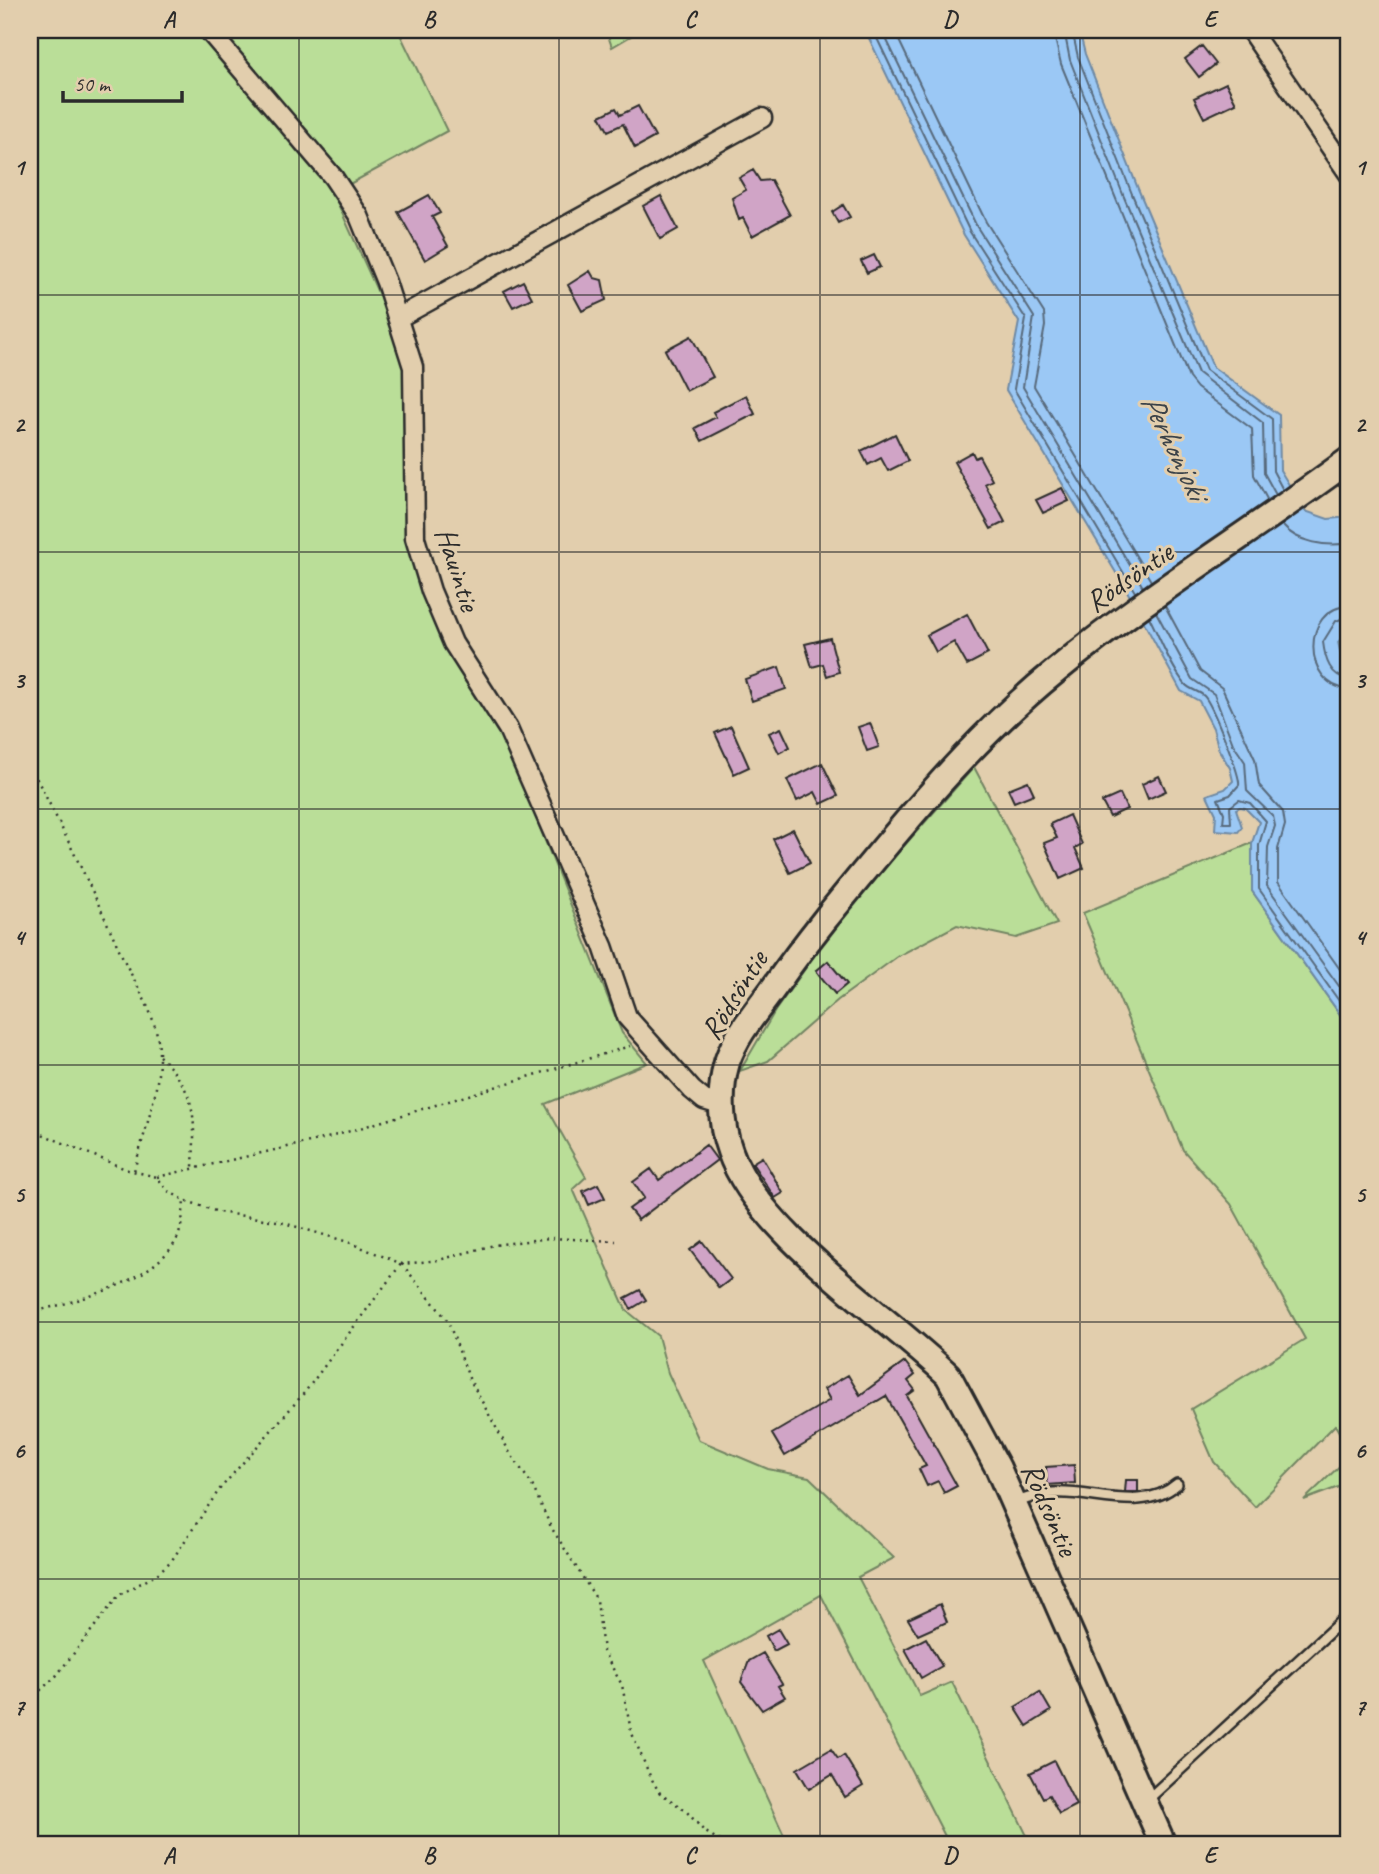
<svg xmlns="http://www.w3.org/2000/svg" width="1379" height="1874" font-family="Caveat,sans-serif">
<rect width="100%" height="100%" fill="#e2cead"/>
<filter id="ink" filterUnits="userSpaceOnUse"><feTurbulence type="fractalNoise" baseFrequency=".0143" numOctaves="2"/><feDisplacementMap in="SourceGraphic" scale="14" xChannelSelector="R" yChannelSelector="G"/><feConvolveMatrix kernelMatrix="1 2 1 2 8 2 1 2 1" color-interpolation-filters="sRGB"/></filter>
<g filter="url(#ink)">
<path fill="#bade98" stroke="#728462" stroke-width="2" d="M30,30H398L447,131L333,193L389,317L403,362L406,387V511L414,561L500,728L622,1033L647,1063L545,1104L586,1177L573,1189L626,1310L658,1336L668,1373L699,1440L768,1469L809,1477L894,1558L858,1577L920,1696L952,1682L1031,1844H949L821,1595L704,1661L788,1844H30Z
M606,30H641L612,47Z
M1349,631V667L1341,655L1338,642Z
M974,767L1057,924L1016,938L957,925L898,956L838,1000L768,1061L740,1071L775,1011L847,910Z
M1252,843V891L1349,1027V1449L1335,1425L1255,1507L1214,1462L1191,1409L1305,1339L1231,1204L1183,1150L1083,913Z
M1349,1457V1483L1304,1500Z"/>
<path fill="#9bc8f5" stroke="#6e89a4" stroke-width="2" d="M865,30H1079L1085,54L1139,191L1213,367L1279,415L1280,470L1305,511L1328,519L1349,517V631L1338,642L1341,655L1349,667V1027L1252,891V843L1259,822L1245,808L1240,807L1236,809L1242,827L1238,832L1215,830L1216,814L1207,795L1225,789L1233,781L1230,768L1219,750L1213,728L1199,701L1181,691L1127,591L1006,390L1019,322L964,235Z"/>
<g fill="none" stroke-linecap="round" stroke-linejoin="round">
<path stroke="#586a7c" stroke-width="2" d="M873,30L970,232L1026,319L1014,389L1135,592
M882,30L977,227L1034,317L1023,387L1143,587
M894,30L986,222L1044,313L1045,326L1034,386L1151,581
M1053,30L1061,64L1189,378L1197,388L1252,429L1254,475L1268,501
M1064,30L1070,60L1124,197L1198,373L1263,423L1264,473L1276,495
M1072,30L1078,57L1132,194L1206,370L1272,419L1273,471L1283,490
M1282,525C1297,543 1327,547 1349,543
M1165,606L1200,671L1222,688L1255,759L1259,785L1283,812L1285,825L1278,849V882L1349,982
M1349,606C1301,607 1302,687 1349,689
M1156,612L1192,679L1214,694L1233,744L1245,762L1247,791L1273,816L1275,826L1268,847L1267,886L1349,1000
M1349,616L1336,621L1323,642C1325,659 1330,677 1349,679
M1149,617C1160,638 1170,666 1185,684C1190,690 1199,691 1204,696C1212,704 1241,776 1239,785L1230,795L1218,799L1224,813L1223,823H1231L1230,807L1239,800L1250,803L1266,821L1259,845V889L1349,1015"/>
</g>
<path fill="#d0a4c6" stroke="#2b2b2b" stroke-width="2" d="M1202,46L1216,64L1199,77L1185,59Z
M1226,83L1236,103L1204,118L1194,98Z
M638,106L655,137L635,148L623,124L608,131L600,116L616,108L620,115Z
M753,170L760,181L771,180L790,215L752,236L743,218L739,220L732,198L746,190L739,178Z
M429,195L440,213L432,217L448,246L425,260L398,212Z
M661,196L678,229L660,239L643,206Z
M843,205L850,217L838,223L832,212Z
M874,255L880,267L867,273L861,261Z
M590,271L594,278L602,280L606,300L582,311L568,285Z
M523,281L532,298L513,307L504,291Z
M691,336L713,377L686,391L665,350Z
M746,395L755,414L702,441L695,428L716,417L713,412Z
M895,434L908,461L888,471L881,458L868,465L861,451Z
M972,452L975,458L979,456L992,480L985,484L1005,522L991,529L954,462Z
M1062,488L1069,501L1043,513L1036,500Z
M967,614L988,654L967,665L954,642L936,652L927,635Z
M830,638L839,672L827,676L823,664L812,667L805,644Z
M779,667L786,689L752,701L745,679Z
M870,723L879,747L867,751L858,727Z
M731,726L749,767L734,774L715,733Z
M781,728L790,747L779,753L769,733Z
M822,763L838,796L821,804L815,792L797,801L787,780Z
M1159,776L1166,791L1148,799L1142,784Z
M1028,781L1034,794L1014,802L1008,789Z
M1120,794L1127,809L1110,817L1102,802Z
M1069,815L1082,844L1075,848L1084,868L1060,879L1044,843L1057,838L1050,824Z
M793,829L810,863L790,873L773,839Z
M828,961L847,984L835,994L816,971Z
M706,1145L717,1160L638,1220L629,1209L644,1198L633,1182L651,1169L659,1180Z
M762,1157L783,1193L775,1198L752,1163Z
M598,1184L605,1198L589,1205L583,1191Z
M702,1241L731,1279L719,1288L690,1250Z
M640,1290L646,1300L631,1309L625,1298Z
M905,1362L915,1375L908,1381L915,1390L907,1396L957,1486L944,1493L938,1481L927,1486L919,1469L926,1466L886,1396L785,1456L772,1434L830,1400L824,1389L848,1375L860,1395Z
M1074,1465L1075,1483L1047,1485L1046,1467Z
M1126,1480H1138V1492H1125Z
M940,1604L947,1622L918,1635L908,1619Z
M778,1629L787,1644L774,1651L766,1636Z
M926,1638L942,1666L921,1678L905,1649Z
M763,1653L782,1684L778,1686L785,1697L762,1710L741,1682L749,1661Z
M1040,1692L1051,1711L1027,1726L1015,1707Z
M831,1749L838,1759L844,1755L863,1786L845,1797L832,1775L809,1789L797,1769Z
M1054,1761L1076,1805L1059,1814L1049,1795L1043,1798L1030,1773Z"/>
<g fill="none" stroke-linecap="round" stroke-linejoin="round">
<g stroke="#2b2b2b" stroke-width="14">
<path id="lane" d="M1015,1503C1027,1498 1040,1494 1053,1493C1093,1490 1143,1514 1177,1484
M1146,1801L1349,1614"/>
</g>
<g stroke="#2b2b2b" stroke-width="23">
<path id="street" d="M208,30L333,177L359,216L386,282L413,367L415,538L431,591L453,643L508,729L603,946L627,1017L692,1090L704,1100L721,1105
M1250,30L1349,174
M398,318L762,118"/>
</g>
<g stroke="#2b2b2b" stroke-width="30">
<path id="secondary" d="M1163,1844L998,1468L948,1375C885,1314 758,1233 730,1151C720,1124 719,1090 727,1062C736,1034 758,1010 775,986C807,940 842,898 878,855C933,789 990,724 1057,670C1149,594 1253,531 1349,460"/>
</g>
<path stroke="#2b2b2b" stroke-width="2.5" stroke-dasharray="2 5" stroke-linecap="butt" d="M30,766C63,829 94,893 123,958C138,990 160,1019 159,1057C159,1094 143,1135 134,1171
M159,1056C198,1093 195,1117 193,1167
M30,1129L128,1170L157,1177L168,1191L184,1200L218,1212L277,1221L348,1242L402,1264L439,1260L494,1245L550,1238L616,1241
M157,1177L327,1138L630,1046
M402,1264L448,1321L469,1378L510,1453L532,1485L551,1527L597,1600L603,1651L622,1685L631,1731L650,1776L659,1792L686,1811L704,1831L725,1844
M30,1313C77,1300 140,1287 172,1247C182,1235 183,1215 184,1200
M30,1700L57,1675L119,1595L156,1575L172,1560L219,1490L305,1392L401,1264"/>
<use href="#lane" stroke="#e2cead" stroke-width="9"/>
<use href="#street" stroke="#e2cead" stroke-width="18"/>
<use href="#secondary" stroke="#e2cead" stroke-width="24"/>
</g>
</g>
<path fill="none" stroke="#2b2b2b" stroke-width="2" stroke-opacity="0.55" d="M299,30V1844M559,30V1844M820,30V1844M1080,30V1844M30,295H1349M30,552H1349M30,809H1349M30,1065H1349M30,1322H1349M30,1579H1349"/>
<g text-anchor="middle" stroke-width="6" stroke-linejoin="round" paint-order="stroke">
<g font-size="30" fill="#2b2b2b" stroke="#e2cead">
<text transform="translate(458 569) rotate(72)" y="10">Hauintie</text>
<text transform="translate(1129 577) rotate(-35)" y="10">Rödsöntie</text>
<text transform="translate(734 995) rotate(-58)" y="10">Rödsöntie</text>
<text transform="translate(1050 1509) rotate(66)" y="10">Rödsöntie</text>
</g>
<g font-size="32" font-style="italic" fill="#3c4349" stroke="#e2cead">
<text transform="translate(1175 446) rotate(64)" y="11">Perhonjoki</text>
</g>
</g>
<rect width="1379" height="1874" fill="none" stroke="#e2cead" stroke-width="77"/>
<path d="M63 91v10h119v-10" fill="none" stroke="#2b2b2b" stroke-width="3.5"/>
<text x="74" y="91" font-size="21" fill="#2b2b2b" stroke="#e2cead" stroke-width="5" paint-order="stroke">50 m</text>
<rect x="38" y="38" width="1302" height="1798" fill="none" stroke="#2b2b2b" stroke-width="2.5"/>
<g font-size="23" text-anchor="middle" font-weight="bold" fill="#2b2b2b">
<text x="169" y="27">A</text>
<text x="429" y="27">B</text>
<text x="690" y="27">C</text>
<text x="950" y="27">D</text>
<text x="1210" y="27">E</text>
<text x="19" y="175">1</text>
<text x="1360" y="175">1</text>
<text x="19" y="432">2</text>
<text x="1360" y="432">2</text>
<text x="19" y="688">3</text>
<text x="1360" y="688">3</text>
<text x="19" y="945">4</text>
<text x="1360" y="945">4</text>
<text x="19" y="1202">5</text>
<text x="1360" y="1202">5</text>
<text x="19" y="1458">6</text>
<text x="1360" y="1458">6</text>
<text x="19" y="1715">7</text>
<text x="1360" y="1715">7</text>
<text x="169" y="1863">A</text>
<text x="429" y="1863">B</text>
<text x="690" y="1863">C</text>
<text x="950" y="1863">D</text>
<text x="1210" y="1863">E</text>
</g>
</svg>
